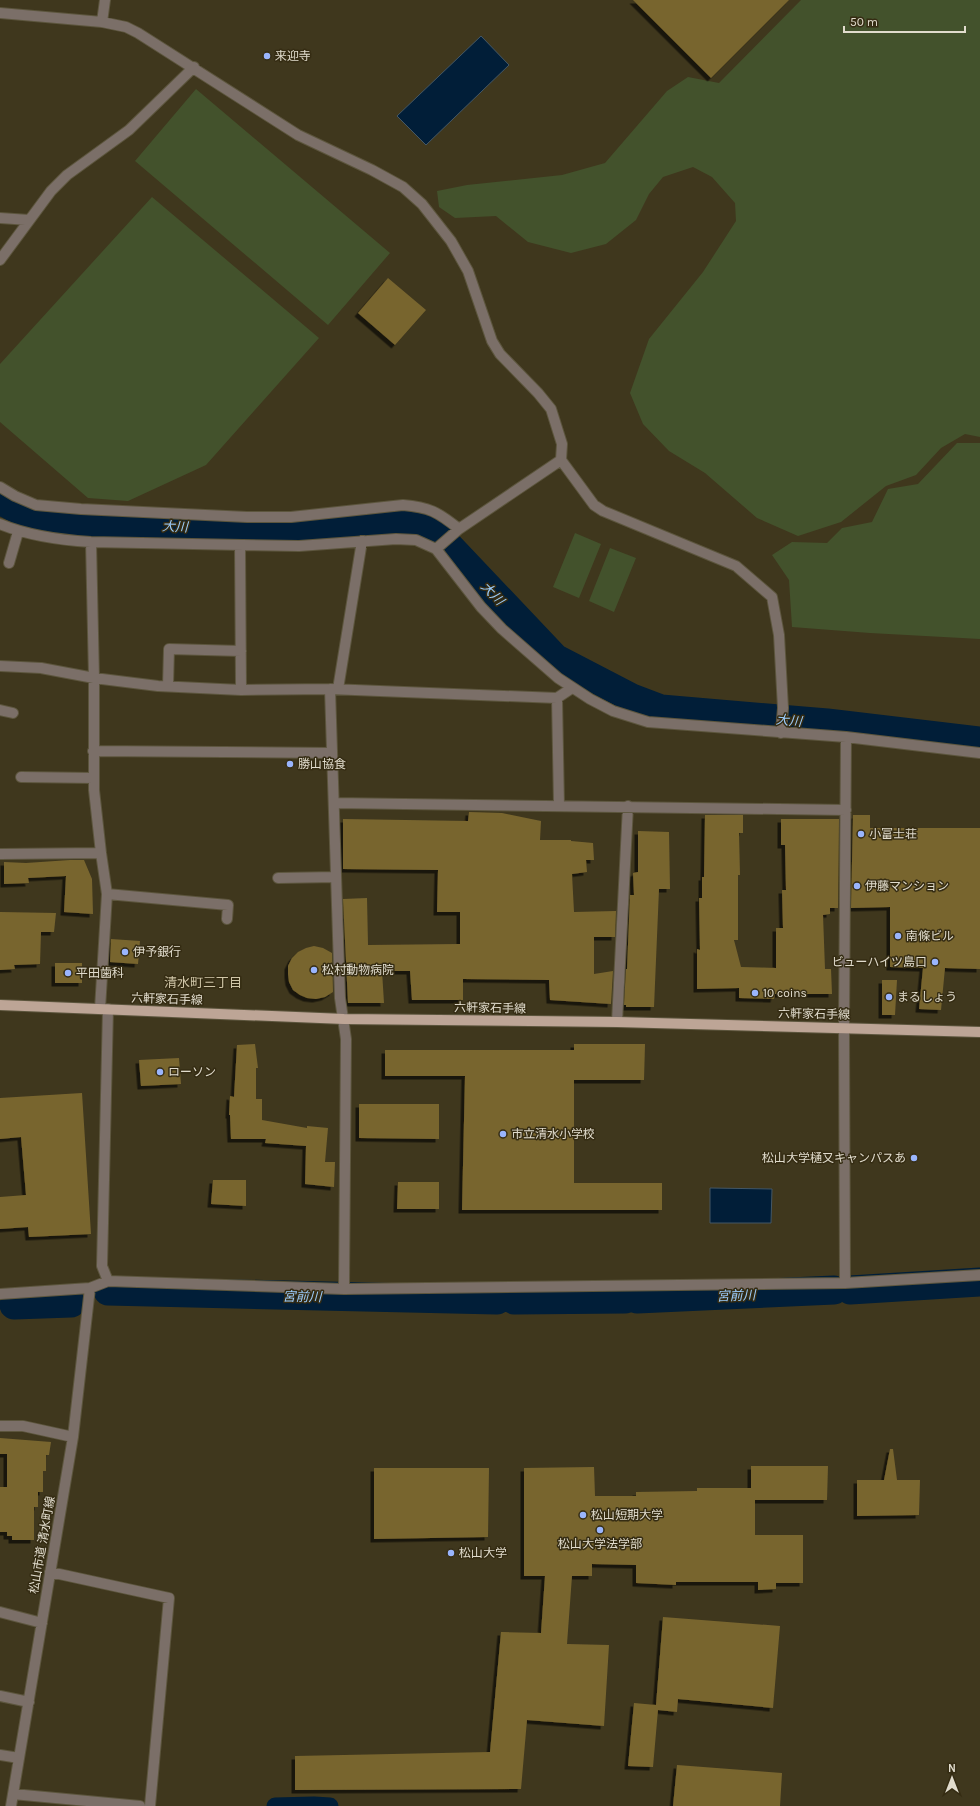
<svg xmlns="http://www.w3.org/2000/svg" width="980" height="1806" font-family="Karla,'Noto Sans JP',sans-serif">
<defs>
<filter id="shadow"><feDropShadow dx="-3.5" dy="3.5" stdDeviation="0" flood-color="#0009"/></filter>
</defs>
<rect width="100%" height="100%" fill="#3f371d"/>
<path fill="#43522c" d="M801,0H980V437L965,434L941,448L916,475L886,486L841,522L798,536L757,518L705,473L669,451L643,424L630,393L649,339L703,272L736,221L735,203L712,177L693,167L663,177L649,194L636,220L606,244L571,253L528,242L496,216L455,218L439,207L437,191L467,185L562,175L605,163L667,91L688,77L719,83Z
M196,89L390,253L328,325L135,161Z
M152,197L319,338L206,465L128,501L88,498L0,422V364Z
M957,443H980V639L870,633L792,627L789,580L772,555L792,542L827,543L842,528L872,522L888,489L918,484Z
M575,533L601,544L579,598L553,587Z
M610,548L636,558L614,612L589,601Z"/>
<path fill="#011e38" stroke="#445765" d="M481,36L509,65L426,145L397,116Z
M710,1188L772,1189L771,1223H710Z"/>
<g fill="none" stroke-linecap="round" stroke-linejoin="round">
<path stroke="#011e38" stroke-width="17" d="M275,1806L314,1805L330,1806"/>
<path stroke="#011e38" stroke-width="29" d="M0,500L38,520L101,524L169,528L310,530L406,520L428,524L555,658L632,698L661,709L827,723L980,741
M850,1290L980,1282
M108,1291L497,1300
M637,1299L834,1290
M514,1300L625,1299
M14,1305L71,1303"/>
</g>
<path fill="#78652f" filter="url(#shadow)" d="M633,0H789L711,78Z
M388,278L426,310L395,345L358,313Z
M469,812L502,813L541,821L540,840H571V841L593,843L594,860H586L587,872L572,874L574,912L616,911L615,937H594V974L613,971L611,1004L550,1000L549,980L463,979V1000H412L410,971H382L384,1003H348L343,899L367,898L368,945L460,944V912H437L438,870L343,869V819L468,821Z
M705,815H743V833H739L740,875H738V940H734L741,967L776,968V928H783L782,890H786L785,845H781V819H839L838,908H830V914L823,915L825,969H831L832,994H775L774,999L739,998V988L697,989V949L700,950L699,898H702V877H704Z
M853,815H870V828H980V969L945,968L941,1010L919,1009L923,968L890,967V907L851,908Z
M638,831L669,832L670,889H659L654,1007H626V1005H624L626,969H627L630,895H634L633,873L638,872Z
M70,860H84L92,879L93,914L64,912L66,876L28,878L29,883L4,884V862L26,863Z
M0,912L56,913L54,932H41L40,964L14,965L15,969L0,970Z
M111,939L140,941L138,964L110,962Z
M314,946L323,948L332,953L333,992L325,997L316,999L307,998L300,995L293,990L289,982L288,974V966L292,958L298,952L306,948Z
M55,963H82V983H55Z
M882,980H897L895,1015H882Z
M255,1044L258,1068H256V1099H262V1120L307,1128V1126L328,1128L325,1162H335L334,1187L305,1184L306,1146L265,1143L266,1139H231L230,1115H229L230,1096L234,1097L237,1045Z
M574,1044H645L644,1080H574V1183H662V1210H462L465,1076H385V1050H574Z
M179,1058L181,1084L141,1086L139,1060Z
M82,1093L91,1234L29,1237L28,1227L0,1229V1197L26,1195L21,1137L0,1139V1098Z
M359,1104H439V1139L359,1138Z
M213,1180H246V1206L211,1204Z
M398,1182H439V1209H397Z
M0,1438L51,1442L49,1455H46V1471H43V1492H38V1507H34V1540H12V1536H7V1532H0V1487H7V1454H0Z
M890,1449H893L897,1480H920L919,1515L857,1516V1480H884Z
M751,1466H828L827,1500H755V1535H803V1583H776V1589L758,1590V1582H676V1585L636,1583V1565L592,1564V1576H572L567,1644L609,1645L604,1726L527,1720L521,1789L295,1790V1756L490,1752L501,1632L541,1633L545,1576H524V1468L594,1467L595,1496H636V1492L697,1491V1488H751Z
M374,1468H489L488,1537L374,1539Z
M663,1617L780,1626L773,1708L678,1699L677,1712L658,1710L653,1767L628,1766L634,1703L656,1705Z
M677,1765L782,1773L780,1806H673Z"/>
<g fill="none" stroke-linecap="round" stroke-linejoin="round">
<g stroke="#5c553d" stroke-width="12">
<path id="minor" d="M0,13L102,22L126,27L138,33L298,135L372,170L403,187L422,204L451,241L468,271L492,341L500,354L538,393L551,409L562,444L561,460L594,505L603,511L736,566L772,597L779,635L783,708L781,733
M102,22L105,0
M0,218L29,220
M0,260L51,191L67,175L129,130L194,67
M0,487L15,496L36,505L81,509L247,517H291L403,505C429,507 438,512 459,529
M0,524C29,536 60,540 91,542L299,546L396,539L416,540L436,549L481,607L502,629L558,678L590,699L613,711L648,722L846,737L980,753
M91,542L94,678V790L101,853L107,894L100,1009
M240,545L241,690
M436,549L459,529L561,460
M9,563L18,532
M0,666L41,668L94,678L158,686L241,690L330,689L557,698L572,688
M168,686L169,649L241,651
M330,689L340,998L346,1039L344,1289
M338,689L362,541
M557,698L559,806
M0,710L13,713
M93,751L332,753
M21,777L94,778
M334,803L846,810
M0,854L101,853
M278,878L336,877
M107,894L228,905L227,919
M617,1022L628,806
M108,1281L102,1266L108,1009
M845,1283L844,1027L846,737
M0,1294L90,1288L108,1281L344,1289L845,1283L980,1275
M0,1426H23L73,1437
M50,1572L169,1598L150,1806
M0,1612L42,1623
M0,1696L29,1702
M0,1755L19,1758
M13,1794L140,1806
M11,1806L73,1437L90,1288"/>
</g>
<g stroke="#5c553d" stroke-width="12">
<path id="major" d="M0,1005L344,1019L617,1022L980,1032"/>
</g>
<use href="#minor" stroke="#7b6f68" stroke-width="10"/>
<use href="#major" stroke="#bda596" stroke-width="10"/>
</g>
<g fill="#9ab5fd" stroke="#352c13" stroke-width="1.5">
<circle cx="267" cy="56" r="4"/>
<circle cx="290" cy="764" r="4"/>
<circle cx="861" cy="834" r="4"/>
<circle cx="857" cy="886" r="4"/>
<circle cx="898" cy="936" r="4"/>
<circle cx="125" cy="952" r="4"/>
<circle cx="935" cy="962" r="4"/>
<circle cx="314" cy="970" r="4"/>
<circle cx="68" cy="973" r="4"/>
<circle cx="755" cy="993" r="4"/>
<circle cx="889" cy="997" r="4"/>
<circle cx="160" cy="1072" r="4"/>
<circle cx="503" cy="1134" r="4"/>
<circle cx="914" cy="1158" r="4"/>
<circle cx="583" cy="1515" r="4"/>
<circle cx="600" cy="1530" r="4"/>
<circle cx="451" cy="1553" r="4"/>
</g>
<g text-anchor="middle" stroke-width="3" stroke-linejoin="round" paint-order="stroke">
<g font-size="12" fill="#e1dccd" stroke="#352c13" text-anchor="start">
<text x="275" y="60">来迎寺</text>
<text x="298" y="768">勝山協食</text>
<text x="869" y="838">小富士荘</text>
<text x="865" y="890">伊藤マンション</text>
<text x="906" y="940">南條ビル</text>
<text x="133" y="956">伊予銀行</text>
<text x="927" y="966" text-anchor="end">ビューハイツ島口</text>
<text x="322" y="974">松村動物病院</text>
<text x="76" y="977">平田歯科</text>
<text x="763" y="997">10 coins</text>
<text x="897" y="1001">まるしょう</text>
<text x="168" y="1076">ローソン</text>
<text x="511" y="1138">市立清水小学校</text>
<text x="906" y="1162" text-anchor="end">松山大学樋又キャンパスあ</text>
<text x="591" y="1519">松山短期大学</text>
<text x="600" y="1548" text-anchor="middle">松山大学法学部</text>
<text x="459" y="1557">松山大学</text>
</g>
<g font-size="12" fill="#e1dccd" stroke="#352c13">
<text transform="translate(167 999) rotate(2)" y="4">六軒家石手線</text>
<text transform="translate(490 1008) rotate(1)" y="4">六軒家石手線</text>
<text transform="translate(814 1014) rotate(1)" y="4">六軒家石手線</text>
<text transform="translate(42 1545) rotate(-80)" y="4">松山市道 清水町線</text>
</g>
<g font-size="13" font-style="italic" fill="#9ccdfd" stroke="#352c13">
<text transform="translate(175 526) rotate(2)" y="5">大川</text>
<text transform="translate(493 593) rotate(46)" y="5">大川</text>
<text transform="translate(789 720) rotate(5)" y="5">大川</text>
<text transform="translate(736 1295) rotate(-2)" y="5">宮前川</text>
<text transform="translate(302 1296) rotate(1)" y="5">宮前川</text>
</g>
<g font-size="13" fill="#d0c6a8" stroke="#352c13">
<text x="203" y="987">清水町三丁目</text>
</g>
</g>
<g transform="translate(952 1778)" stroke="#352c13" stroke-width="3" paint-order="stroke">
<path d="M0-3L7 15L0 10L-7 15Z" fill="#e1dccd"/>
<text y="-6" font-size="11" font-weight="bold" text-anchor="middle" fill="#e1dccd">N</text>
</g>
<path d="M844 26v6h121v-6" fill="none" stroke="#e1dccd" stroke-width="2"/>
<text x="850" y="26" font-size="12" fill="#e1dccd" stroke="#352c13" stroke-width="3" paint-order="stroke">50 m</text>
</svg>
